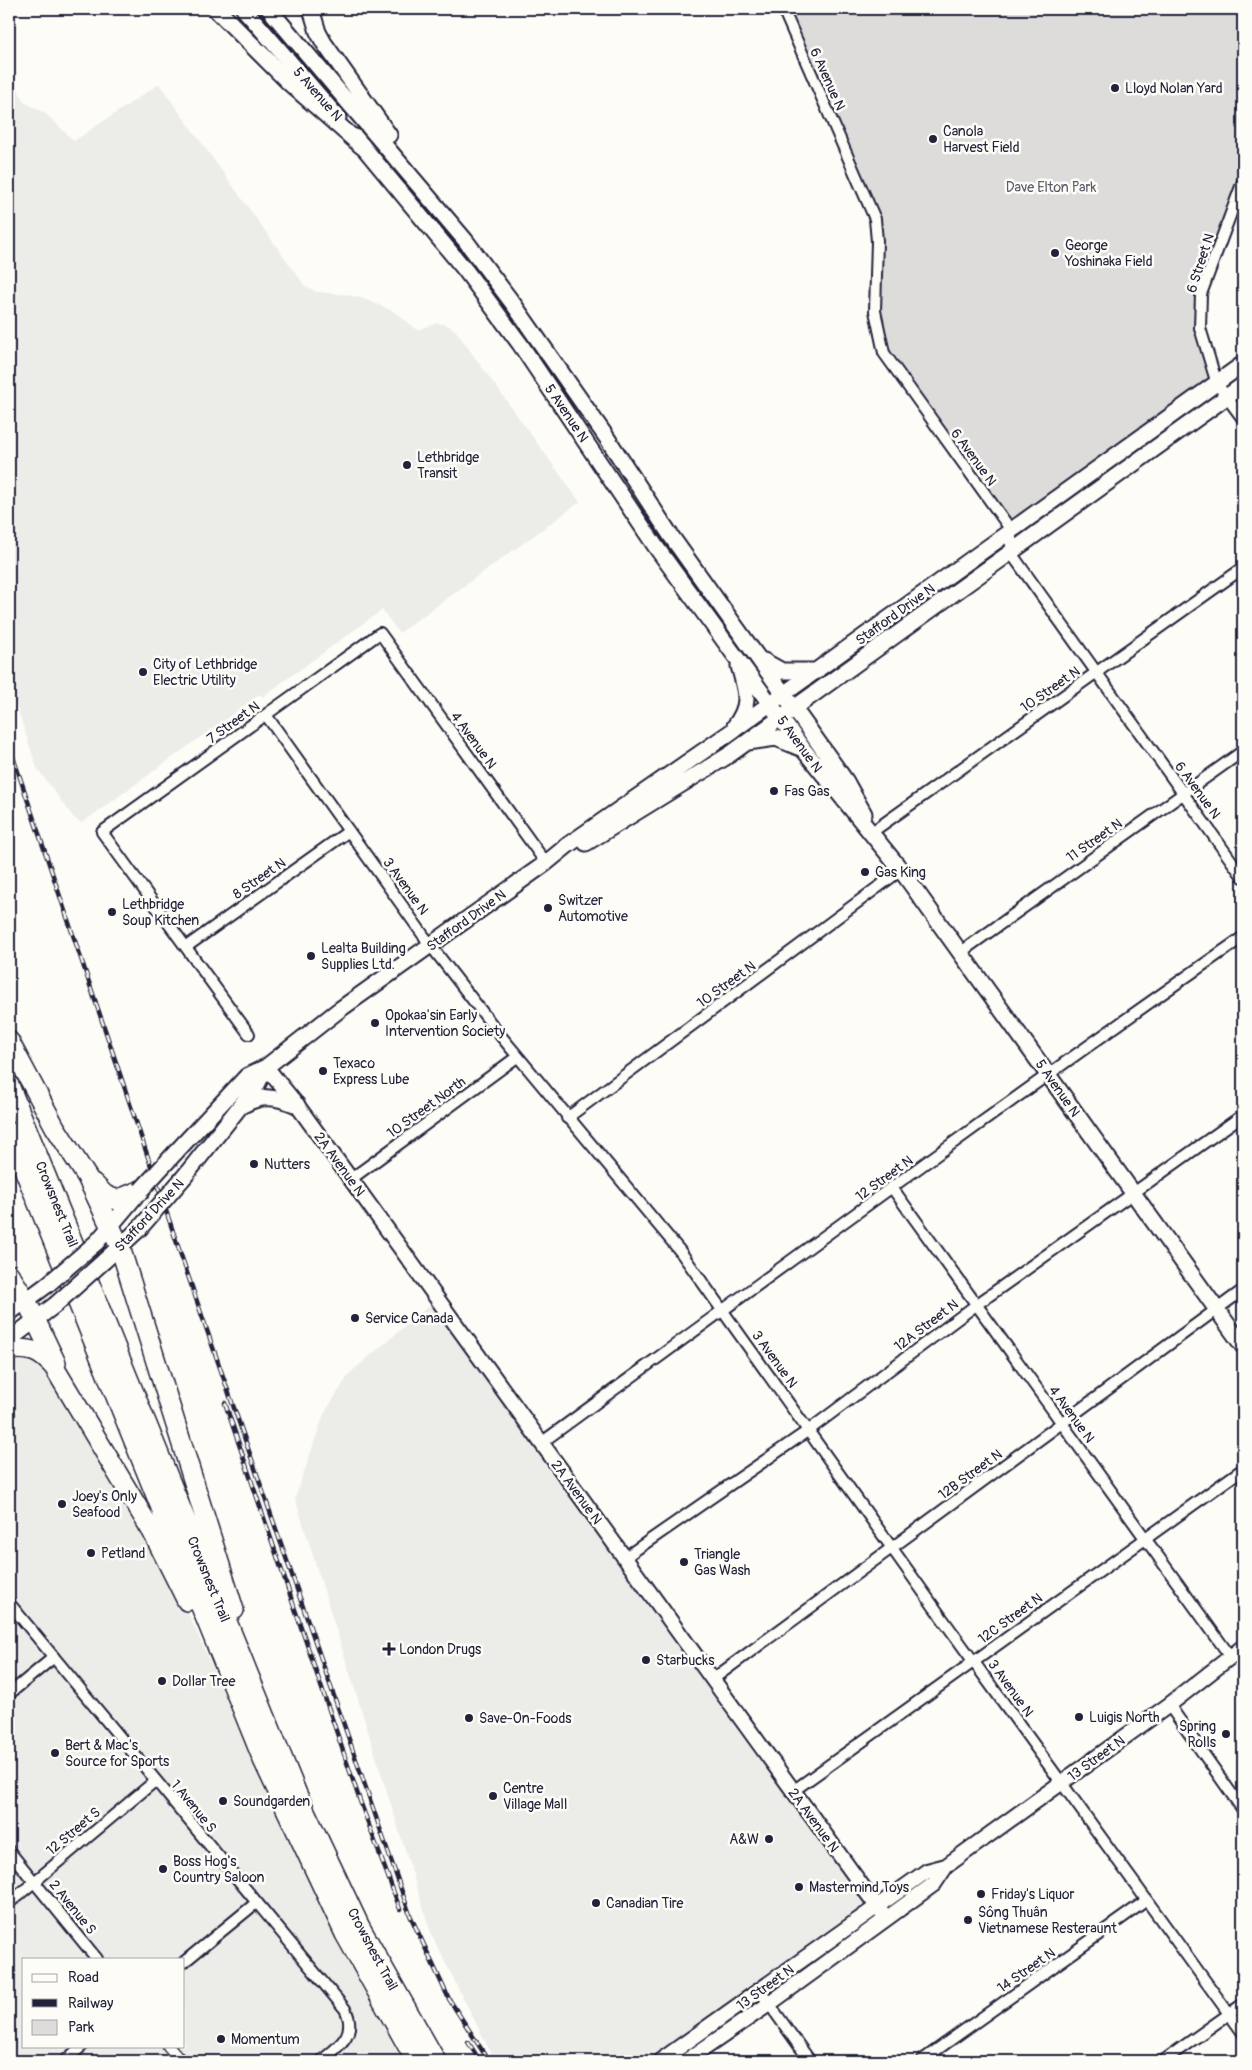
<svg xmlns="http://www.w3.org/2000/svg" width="1252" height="2070" font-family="Pangolin,sans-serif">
<rect width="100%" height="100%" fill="#fdfcf7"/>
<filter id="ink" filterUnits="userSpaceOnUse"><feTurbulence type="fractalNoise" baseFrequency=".02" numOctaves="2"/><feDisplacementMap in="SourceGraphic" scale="10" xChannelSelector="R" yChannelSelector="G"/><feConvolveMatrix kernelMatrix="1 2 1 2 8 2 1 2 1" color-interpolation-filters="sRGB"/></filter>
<g filter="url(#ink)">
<path fill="#ecece9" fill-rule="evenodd" d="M15,83L24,102L45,113L74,141L159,84L305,286L317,292L349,295L364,299L393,311L418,330L437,323L447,325L455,330L580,502L399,633L382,610L262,697L260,694L82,823L74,818L37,768L9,683V84Z
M437,1299L874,1906L660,2061H495L432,1936L295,1498L324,1414L350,1373Z
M9,1355L43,1358L175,1584L246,1742L408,2061H9ZM24,1959H184V2046H24Z"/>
<path fill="#dddcdb" stroke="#807f8b" d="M782,9H1234L1243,18V181L1201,294L1200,328L1217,384L1011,530L896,372L878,332L875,219Z"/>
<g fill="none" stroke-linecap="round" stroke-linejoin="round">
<g stroke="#22223b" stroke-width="14">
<path id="minor" d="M783,9L875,219L877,241L875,311L884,353L1011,530V553L1243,877
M1243,181L1201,294L1200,328L1217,384L1243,419
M266,715L431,946L500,1035L680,1251L934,1607L1243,2033
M872,832L1243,568
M186,947L349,831
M961,952L1243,751
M249,1034L102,832L380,633L546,863
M567,1118L901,870
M351,1179L517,1057
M893,1189L1230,1656
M541,1443C774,1273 1006,1102 1243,937
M624,1558L809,1430L976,1305L1243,1115
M9,1603L345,2009C358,2034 339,2046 321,2061
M713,1679L1243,1290
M9,1694L54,1657
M1169,1705L1243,1810
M793,1791L1243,1469
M9,1851L97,1959
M9,1903L155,1781
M184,1962L256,1903
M760,1991L810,2061
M168,2046L181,2061
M65,2061L82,2046
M921,2061L1147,1900
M1163,2061L1243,2004"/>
</g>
<g stroke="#22223b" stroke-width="18">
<path id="tertiary" d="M266,1067L297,1105L886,1919
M660,2061L927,1871L946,1866
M686,2061L769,2004L934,1884L946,1866L1169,1705L1243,1647"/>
</g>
<g stroke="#22223b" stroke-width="19">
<path id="secondary" d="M244,9L338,118
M269,9L465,240L514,305L607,438L671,536L845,780L864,814
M311,9L318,32L324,43L389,135
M355,137L466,271L520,344L656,547L803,749L901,870L1243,1346
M764,661L782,671H817
M735,726C752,703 746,692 739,666
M748,742L776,738L803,749
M586,843L729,755L1243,385
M243,1105C263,1094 276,1097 297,1105
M175,1153L247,1076L266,1067L339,1010L546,863L568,845L728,734L1243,364
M184,1177L257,1085L266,1067
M97,1242L139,1192
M104,1261L139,1229
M9,1313L47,1285
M9,1340L55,1305"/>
</g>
<g stroke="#22223b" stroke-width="20">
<path id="primary" d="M216,9L290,83L362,146"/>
</g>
<g stroke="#22223b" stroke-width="22">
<path id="motorway" d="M9,1041L55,1127L87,1177L120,1247L234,1610
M9,1085L297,1794L360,1927L436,2061
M9,1132L263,1760L345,1934L416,2061
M93,1183L105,1195L117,1200L141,1190
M9,1274L27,1302L56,1363
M9,1350C29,1347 40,1351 54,1367L153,1533L187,1601"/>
</g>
<use href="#minor" stroke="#fdfcf7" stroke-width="10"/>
<use href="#tertiary" stroke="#fdfcf7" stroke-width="14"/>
<use href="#secondary" stroke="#fdfcf7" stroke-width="15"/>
<use href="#primary" stroke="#fdfcf7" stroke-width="16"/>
<use href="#motorway" stroke="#fdfcf7" stroke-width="19"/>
<g stroke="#22223b" stroke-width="4.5">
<path id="rail" d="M9,745L184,1264L410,1915L449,1999L489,2061
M225,1403L360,1801L400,1909
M468,2042L480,2061"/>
</g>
<use href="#rail" stroke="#fdfcf7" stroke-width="2.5" stroke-dasharray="8" stroke-linecap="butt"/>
<g stroke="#22223b" stroke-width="19" stroke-linecap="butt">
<path id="secondary-bridge" d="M141,1190L175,1153
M139,1229L184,1177
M47,1285L97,1242
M55,1305L104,1261"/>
</g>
<use href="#secondary-bridge" stroke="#fdfcf7" stroke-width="15"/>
</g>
</g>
<g fill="#22223b" stroke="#fdfcf7" stroke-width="2">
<circle cx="1115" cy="88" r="5"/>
<circle cx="933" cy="139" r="5"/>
<circle cx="1055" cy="253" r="5"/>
<circle cx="407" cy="465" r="5"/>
<circle cx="143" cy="672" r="5"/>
<circle cx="774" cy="791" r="5"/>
<circle cx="865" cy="872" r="5"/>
<circle cx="548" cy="908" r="5"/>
<circle cx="112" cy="912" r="5"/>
<circle cx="311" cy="956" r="5"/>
<circle cx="375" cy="1023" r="5"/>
<circle cx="323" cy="1071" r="5"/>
<circle cx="254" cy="1164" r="5"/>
<circle cx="355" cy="1318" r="5"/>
<circle cx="62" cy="1504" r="5"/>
<circle cx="91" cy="1553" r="5"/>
<circle cx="684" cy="1562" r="5"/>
<path d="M386.5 1641.5h5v5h5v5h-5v5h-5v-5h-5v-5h5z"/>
<circle cx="646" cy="1660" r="5"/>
<circle cx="162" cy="1681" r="5"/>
<circle cx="1079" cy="1717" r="5"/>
<circle cx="469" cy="1718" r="5"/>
<circle cx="1226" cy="1734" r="5"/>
<circle cx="55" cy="1753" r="5"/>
<circle cx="493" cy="1796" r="5"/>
<circle cx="223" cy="1801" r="5"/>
<circle cx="769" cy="1839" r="5"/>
<circle cx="163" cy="1869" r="5"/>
<circle cx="799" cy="1887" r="5"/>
<circle cx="981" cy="1894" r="5"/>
<circle cx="596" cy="1903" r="5"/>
<circle cx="968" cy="1920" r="5"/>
<circle cx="221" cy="2039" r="5"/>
</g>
<g text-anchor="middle" stroke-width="5" stroke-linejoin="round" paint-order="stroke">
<g font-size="14" fill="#22223b" stroke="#fdfcf7">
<text transform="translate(828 79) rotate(66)" y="5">6 Avenue N</text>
<text transform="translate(318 94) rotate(49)" y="5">5 Avenue N</text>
<text transform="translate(1200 263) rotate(-72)" y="5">6 Street N</text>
<text transform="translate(567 413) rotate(56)" y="5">5 Avenue N</text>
<text transform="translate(974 457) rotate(54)" y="5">6 Avenue N</text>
<text transform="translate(895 614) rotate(-36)" y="5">Stafford Drive N</text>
<text transform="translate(1050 689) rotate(-35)" y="5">10 Street N</text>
<text transform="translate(233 722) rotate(-36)" y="5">7 Street N</text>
<text transform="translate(474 740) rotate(54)" y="5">4 Avenue N</text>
<text transform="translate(800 744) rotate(54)" y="5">5 Avenue N</text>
<text transform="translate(1198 790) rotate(54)" y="5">6 Avenue N</text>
<text transform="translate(1094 840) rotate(-35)" y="5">11 Street N</text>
<text transform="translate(259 878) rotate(-35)" y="5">8 Street N</text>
<text transform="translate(406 886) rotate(54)" y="5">3 Avenue N</text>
<text transform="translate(466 920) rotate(-36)" y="5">Stafford Drive N</text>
<text transform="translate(726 984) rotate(-36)" y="5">10 Street N</text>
<text transform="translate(1058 1088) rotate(55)" y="5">5 Avenue N</text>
<text transform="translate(426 1107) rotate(-36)" y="5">10 Street North</text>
<text transform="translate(340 1164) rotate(54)" y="5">2A Avenue N</text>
<text transform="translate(884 1178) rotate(-36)" y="5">12 Street N</text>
<text transform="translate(57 1204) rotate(68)" y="5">Crowsnest Trail</text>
<text transform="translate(149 1215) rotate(-47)" y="5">Stafford Drive N</text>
<text transform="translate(926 1325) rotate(-37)" y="5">12A Street N</text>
<text transform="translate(775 1359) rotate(54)" y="5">3 Avenue N</text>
<text transform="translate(1072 1414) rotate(54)" y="5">4 Avenue N</text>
<text transform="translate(970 1474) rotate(-36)" y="5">12B Street N</text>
<text transform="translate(577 1492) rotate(54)" y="5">2A Avenue N</text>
<text transform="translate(209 1579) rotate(68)" y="5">Crowsnest Trail</text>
<text transform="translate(1010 1618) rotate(-36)" y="5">12C Street N</text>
<text transform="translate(1011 1688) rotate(54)" y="5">3 Avenue N</text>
<text transform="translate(1096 1758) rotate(-36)" y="5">13 Street N</text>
<text transform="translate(194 1806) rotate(51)" y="5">1 Avenue S</text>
<text transform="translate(814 1820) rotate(54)" y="5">2A Avenue N</text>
<text transform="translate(73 1831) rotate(-40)" y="5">12 Street S</text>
<text transform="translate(73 1907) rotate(51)" y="5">2 Avenue S</text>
<text transform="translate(373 1949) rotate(62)" y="5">Crowsnest Trail</text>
<text transform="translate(1026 1970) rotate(-35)" y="5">14 Street N</text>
<text transform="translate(765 1987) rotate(-36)" y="5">13 Street N</text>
</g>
<g font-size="14" fill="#22223b" stroke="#fdfcf7" text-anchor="start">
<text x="1125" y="93">Lloyd Nolan Yard</text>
<text x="943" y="136">Canola<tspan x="943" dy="16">Harvest Field</tspan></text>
<text x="1065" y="250">George<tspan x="1065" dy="16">Yoshinaka Field</tspan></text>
<text x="417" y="462">Lethbridge<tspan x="417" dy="16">Transit</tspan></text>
<text x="153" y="669">City of Lethbridge<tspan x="153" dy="16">Electric Utility</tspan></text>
<text x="784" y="796">Fas Gas</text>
<text x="875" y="877">Gas King</text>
<text x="558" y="905">Switzer<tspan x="558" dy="16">Automotive</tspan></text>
<text x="122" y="909">Lethbridge<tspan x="122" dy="16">Soup Kitchen</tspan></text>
<text x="321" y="953">Lealta Building<tspan x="321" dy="16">Supplies Ltd.</tspan></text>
<text x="385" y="1020">Opokaa'sin Early<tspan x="385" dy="16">Intervention Society</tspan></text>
<text x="333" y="1068">Texaco<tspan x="333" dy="16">Express Lube</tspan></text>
<text x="264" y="1169">Nutters</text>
<text x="365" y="1323">Service Canada</text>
<text x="72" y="1501">Joey's Only<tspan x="72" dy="16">Seafood</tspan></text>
<text x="101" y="1558">Petland</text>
<text x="694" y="1559">Triangle<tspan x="694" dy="16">Gas Wash</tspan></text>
<text x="399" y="1654">London Drugs</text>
<text x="656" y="1665">Starbucks</text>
<text x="172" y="1686">Dollar Tree</text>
<text x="1089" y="1722">Luigis North</text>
<text x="479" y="1723">Save-On-Foods</text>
<text x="1216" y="1731" text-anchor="end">Spring<tspan x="1216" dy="16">Rolls</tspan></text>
<text x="65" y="1750">Bert &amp; Mac's<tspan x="65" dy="16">Source for Sports</tspan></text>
<text x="503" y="1793">Centre<tspan x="503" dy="16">Village Mall</tspan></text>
<text x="233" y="1806">Soundgarden</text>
<text x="759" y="1844" text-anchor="end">A&amp;W</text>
<text x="173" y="1866">Boss Hog's<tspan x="173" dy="16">Country Saloon</tspan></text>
<text x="809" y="1892">Mastermind Toys</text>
<text x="991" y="1899">Friday's Liquor</text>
<text x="606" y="1908">Canadian Tire</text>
<text x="978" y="1917">Sông Thuân<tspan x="978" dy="16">Vietnamese Resteraunt</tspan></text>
<text x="231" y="2044">Momentum</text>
</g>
<g font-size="14" fill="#5a5a6b" stroke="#fdfcf7">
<text x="1051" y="192">Dave Elton Park</text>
</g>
</g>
<rect width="1252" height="2070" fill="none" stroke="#fdfcf7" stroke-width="30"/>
<rect x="15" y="15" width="1222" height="2040" fill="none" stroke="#22223b" stroke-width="2" filter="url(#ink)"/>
<rect x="22" y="1958" width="162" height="90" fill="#fdfcf7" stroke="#a5a5ac"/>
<rect x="32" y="1974" width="25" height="8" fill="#fdfcf7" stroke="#a5a5ac"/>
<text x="68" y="1982" font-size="15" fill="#22223b">Road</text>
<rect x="32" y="1999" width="25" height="8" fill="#22223b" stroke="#a5a5ac"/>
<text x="68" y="2008" font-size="15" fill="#22223b">Railway</text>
<rect x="32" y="2020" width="25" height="15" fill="#dddcdb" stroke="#a5a5ac"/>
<text x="68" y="2032" font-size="15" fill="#22223b">Park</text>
</svg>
